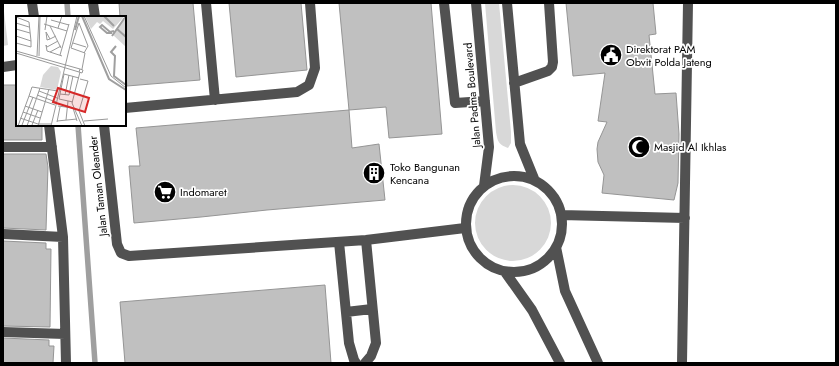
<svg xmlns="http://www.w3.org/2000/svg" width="839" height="366" font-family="Jost,sans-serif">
<rect width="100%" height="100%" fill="#fff"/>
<path fill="#d8d8d8" d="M3,3L8,45L3,46Z
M485,3H499L511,132V143L508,148C498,144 498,142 496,132Z
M475 223a38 38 0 1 1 76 0a38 38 0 1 1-76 0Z"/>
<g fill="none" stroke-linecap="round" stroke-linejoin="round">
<path stroke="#9f9f9f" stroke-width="5.5" d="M67,3L68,17
M78,125L95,363"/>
</g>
<path fill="#c0c0c0" stroke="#959595" d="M119,3H193L200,80L127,86L125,69V17H120Z
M229,3H301L307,70L236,77Z
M339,3H431L442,134L389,138L386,107L349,110Z
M566,3H653L656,34L649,35L655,94L676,93L679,134L678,183L674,200L602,193L604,175L598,162L597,149L598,142L607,122L598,121L605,73L573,76Z
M3,85H17V125H42V140H3Z
M349,110L352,148L379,144L385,200L267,210L201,217L134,223L129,166H140L136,128Z
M3,154H46L48,167L46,230L3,228Z
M3,241L46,243V249H51L50,327L3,326Z
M325,285L331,363H125L120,302Z
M3,338L49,340V346H54L53,363H3Z"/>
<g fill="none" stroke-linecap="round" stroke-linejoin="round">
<path stroke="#515151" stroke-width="10" d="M32,3L34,17
M93,3L95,17
M206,3L215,100
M444,3L455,103L485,101
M476,3L489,147L484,186
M507,3L520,144L535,181
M3,67L17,65
M514,83L548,71L552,67L553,62L549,3
M125,108L297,92L309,85L315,68L310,3
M49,125L63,237L66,363
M104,125L117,244L121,253L129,256L366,240L465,228
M3,147H52
M466 224a48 48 0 1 1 96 0a48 48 0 1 1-96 0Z
M561,215L685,218
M3,234L63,237
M339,242L349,343L354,360L356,363
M556,247L565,291L598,363
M505,272L532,310L560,363
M346,312L372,309
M3,332L65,334
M365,363L371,356L376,343L366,240
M682,363L688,3"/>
</g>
<defs>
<g id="civic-disc" transform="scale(1.15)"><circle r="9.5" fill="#000" stroke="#fff"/><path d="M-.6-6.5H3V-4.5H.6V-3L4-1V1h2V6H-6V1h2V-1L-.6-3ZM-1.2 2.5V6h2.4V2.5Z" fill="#fff"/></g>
<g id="mosque-disc" transform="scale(1.15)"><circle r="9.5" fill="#000" stroke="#fff"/><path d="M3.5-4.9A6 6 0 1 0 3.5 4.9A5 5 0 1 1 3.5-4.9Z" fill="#fff"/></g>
<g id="building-disc" transform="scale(1.15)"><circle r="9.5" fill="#000" stroke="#fff"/><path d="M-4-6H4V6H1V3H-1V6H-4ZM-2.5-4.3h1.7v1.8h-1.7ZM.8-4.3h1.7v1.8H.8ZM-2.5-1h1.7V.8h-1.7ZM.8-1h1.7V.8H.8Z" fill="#fff"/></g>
<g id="supermarket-disc" transform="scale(1.15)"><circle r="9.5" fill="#000" stroke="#fff"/><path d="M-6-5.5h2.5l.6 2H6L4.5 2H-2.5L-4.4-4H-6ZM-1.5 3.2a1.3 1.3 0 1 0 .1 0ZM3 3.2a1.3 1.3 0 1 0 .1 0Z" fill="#fff"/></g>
</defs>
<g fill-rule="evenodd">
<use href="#civic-disc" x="611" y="55"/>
<use href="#mosque-disc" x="639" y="147"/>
<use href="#building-disc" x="374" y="173"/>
<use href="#supermarket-disc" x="165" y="192"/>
</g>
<g text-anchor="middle" stroke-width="3.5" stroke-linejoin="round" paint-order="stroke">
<g font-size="11" fill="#000" stroke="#fff" text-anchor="start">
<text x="626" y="53">Direktorat PAM<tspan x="626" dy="13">Obvit Polda Jateng</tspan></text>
<text x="654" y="151">Masjid Al Ikhlas</text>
<text x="390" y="171">Toko Bangunan<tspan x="390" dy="13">Kencana</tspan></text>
<text x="180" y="196">Indomaret</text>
</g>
<g font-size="11" fill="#000" stroke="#fff">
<text transform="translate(472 95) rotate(-95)" y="4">Jalan Padma Boulevard</text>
<text transform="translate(98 186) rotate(-96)" y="4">Jalan Taman Oleander</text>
</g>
</g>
<g transform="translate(16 16)">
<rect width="110" height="110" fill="#fff"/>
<path d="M69,0H107V2L97,13L87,5L84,8L81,6L75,13ZM108,4H110V31L96,18ZM35,50L42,51L45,56L41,74L24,71L27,59Z" fill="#d8d8d8"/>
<path fill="none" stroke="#9f9f9f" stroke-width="2" d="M66,0L93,63L110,74M88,0L98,10M101,13L110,21M59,14L63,0M96,17H91L84,11L86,9L94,16L98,15M96,20L110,0M100,30L95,36L99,40L98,60L110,69"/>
<path fill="none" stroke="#999" stroke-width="1" d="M68,0L95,60L110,72M0,1L13,6L15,25L0,20M35,4L53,9M0,7L13,11M63,7L55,32L69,37L66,53M63,7L72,30L68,37M28,8L51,15M34,10L45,32M42,12L46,0M0,13L14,17M29,14L31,0M34,23L30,16L31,24L34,23L40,20M0,27L15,31V25M57,27L70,31M31,31L30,29L31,35L46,40M31,31L42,25M0,35L64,53M34,36L45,30M0,37L63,56M44,39L53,8M21,40L23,0M23,40L24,0M64,53L67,54L66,57L63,56ZM64,56L56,87L66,110M64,63L72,65L63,95L69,110M23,75L41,82M44,78L53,79L57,60M21,79L40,86M49,79L53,59M13,80L16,71L42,75M57,86L43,83L48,58L63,62M9,90L26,96M42,90L57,92L61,105M7,96L24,102M4,102L22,108H35M50,104L52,85M41,105L61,103M68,105L92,103M41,106L44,91M6,109L17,81M16,109L22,94M2,110L13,80L39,89M11,110L24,72M22,110L33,73M35,110L61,0"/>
<path fill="#d62828" fill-opacity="0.15" stroke="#d62828" stroke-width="2" d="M42,72L73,82L69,96L37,86Z"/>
<rect width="110" height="110" fill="none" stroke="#000" stroke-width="2"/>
</g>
<rect width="839" height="366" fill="none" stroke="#000000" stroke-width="8"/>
</svg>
